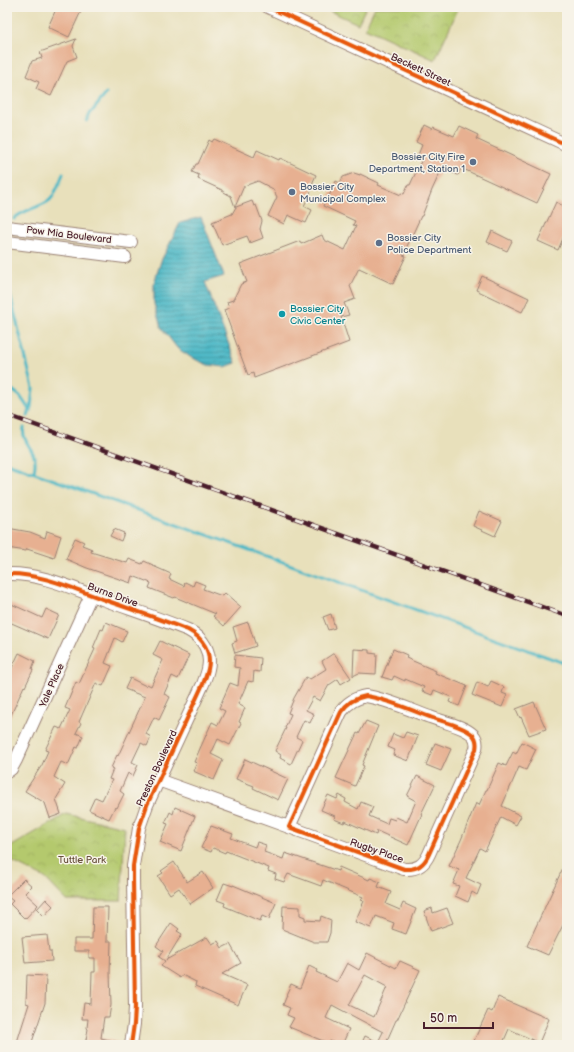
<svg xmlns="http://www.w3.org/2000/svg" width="574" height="1052" font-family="'Balsamiq Sans',sans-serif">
<defs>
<pattern id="park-crowns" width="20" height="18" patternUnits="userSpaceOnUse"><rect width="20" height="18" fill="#b4c96d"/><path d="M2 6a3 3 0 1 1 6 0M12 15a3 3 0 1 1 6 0" fill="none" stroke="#9cac5f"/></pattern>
<pattern id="water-rules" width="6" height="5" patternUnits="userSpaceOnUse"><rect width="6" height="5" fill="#4bb8c6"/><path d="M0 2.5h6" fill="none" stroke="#4095a1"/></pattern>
</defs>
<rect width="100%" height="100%" fill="#f7f3e8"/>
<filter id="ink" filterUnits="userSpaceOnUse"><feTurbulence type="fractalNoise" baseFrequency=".025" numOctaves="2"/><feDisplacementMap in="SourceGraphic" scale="8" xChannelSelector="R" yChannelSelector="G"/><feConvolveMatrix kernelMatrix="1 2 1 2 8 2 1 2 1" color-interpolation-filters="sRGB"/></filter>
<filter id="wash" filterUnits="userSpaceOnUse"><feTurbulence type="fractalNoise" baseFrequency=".012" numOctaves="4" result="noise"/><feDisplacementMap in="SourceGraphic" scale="16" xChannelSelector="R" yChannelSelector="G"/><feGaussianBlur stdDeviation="0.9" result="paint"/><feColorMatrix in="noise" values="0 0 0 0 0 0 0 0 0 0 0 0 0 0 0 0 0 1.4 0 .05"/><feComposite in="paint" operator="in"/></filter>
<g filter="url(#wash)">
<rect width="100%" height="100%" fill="#e8e0bb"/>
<path fill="url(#park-crowns)" stroke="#7f744c" d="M321,7H366L358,24Z
M375,7H459L435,60L365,28Z
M66,814L125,827L121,901H67L45,878L7,859V849Z"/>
<path fill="url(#water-rules)" stroke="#4a6c78" d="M201,217L224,276L205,282L236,363L225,367L208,365L192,358L177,348L161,327L154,304V283L161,261L180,223Z"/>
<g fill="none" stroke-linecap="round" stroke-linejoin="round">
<path stroke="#4bb8c6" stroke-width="3" d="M87,121L90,114L106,94
M14,219C21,210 40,208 50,200C55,195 60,181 63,174
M7,282L33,388L31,407L28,416
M7,386L20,396L30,411
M24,428C21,438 31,447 34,456C36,461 35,467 34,472
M7,463L567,664"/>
</g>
<g id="blocks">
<path fill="#e7b091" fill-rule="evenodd" d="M57,7H83L69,37L48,27Z
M76,39L73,46L77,57L67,61L51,96L36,89L39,82L26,76L32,61L42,58L40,52Z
M424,125L432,129L433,127L454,136L459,126L478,135L476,139L551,174L537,203L461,168L458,175L442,168L432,190L422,216H421L403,255L406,256L393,284L359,268L350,286L355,299L344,303L349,315L341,317L349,342L254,378L253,373L248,375L224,310L229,308L227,302L233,300L241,284L247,282L240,264L300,241L301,244L322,235L324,240L345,250L356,226L353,225L355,221L323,206L327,197L328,198L336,181L340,183L343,177L354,173L360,175V174L379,183L378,185L401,195V193L404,194L408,185H410L423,157L418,155L422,145L416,142Z
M214,139L254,157L257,150L279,160L280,158L316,175L312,184L314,185L304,206L312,210L306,223L288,215L284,224L268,216L277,197L273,189L258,181L244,186L235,207L231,196L222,191V190L198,179L199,175L192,172L196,164H198L209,140L212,142Z
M252,201L254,206L256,205L262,221L260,229L263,238L250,243L247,236L222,245L212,222L232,214L236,207Z
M556,202L567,208V229L558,250L538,241Z
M492,231L512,241L507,251L487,242Z
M482,276L529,298L522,312L476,290Z
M479,511L502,521L495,536L473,526Z
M7,528L30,532L45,538L47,531L61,536L54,558L27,549L26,551L7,548Z
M114,529L124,533L121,541L110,536Z
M75,538L84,542L82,545L92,549L91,552L127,563L129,559L142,564L144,561L153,565V566L171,574L169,579L184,586L185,582L193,586L195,581L205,585L203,589L222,596L225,593L241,607L224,626L213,616L216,614L175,597L174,598L149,588L151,583L133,576L131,583L87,568L66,559Z
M7,602L42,618L46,609L59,615L48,639L7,621Z
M331,614L335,628L328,630L323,617Z
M106,622L127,631L122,642L115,638L105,663L112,666L103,686L96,683L79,722L81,723L76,733L83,736L78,748L76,747L68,765L61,762L54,777L65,784L56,799L61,814L50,818L45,803L25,791L42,765L48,751L45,750L56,727L61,729L70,710L65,708L76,682L79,684L95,649L93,648L101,629L103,630Z
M248,622L256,646L235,653L232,643L237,641L233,627Z
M160,641L189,655L178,679L172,676L164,694L170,697L159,720L154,717L146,734L151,737L147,746L141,743L132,762L138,765L133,776L128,773L120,791L124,794L117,808L115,807L109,819L89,810L95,797L102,800L112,780L109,779L113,769L111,768L117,755L118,756L145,697L125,689L130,678L146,686L147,684L151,686L163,660L153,655Z
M354,649L369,650V653L377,654L376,674L359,673L353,676Z
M393,649L407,655L406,658L436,671L435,673L467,686L459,706L449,702L451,697L434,690L432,695L422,691L424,687L405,679V681L394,676L392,680L382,677Z
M19,653L35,661L32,669L33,670L25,687L24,686L7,724V678Z
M334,653L351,678L341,684L338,679L329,685L320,701L313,697L306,710L314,714L310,723L304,720L296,737L302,740L291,764L280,758L281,755L275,751L286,728H285L291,714L288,713L294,698L306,677L310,679L326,669L322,661Z
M235,655L261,658L260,672L254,671L253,682L248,681L238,704L245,708L239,722L241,723L230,745L218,739L211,754L223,760L214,780L193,771L197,763L194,762L212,722L218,725L225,711L219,708L230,683L238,686L240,668L234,667Z
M491,681L504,687L502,693L507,695L502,707L472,695L477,682L488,687Z
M534,702L546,729L529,735L521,717L520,718L516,709Z
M366,721L378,726L362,765L364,766L355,786L336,778L357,733L359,734Z
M406,732L418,736L408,761L393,755L395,750L388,747L393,734L403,738Z
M522,742L536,749L526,770L519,767L502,806L521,816L516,825L501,817L485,851L480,848L466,878L481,885L477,895L472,892L468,902L455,896L459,886L453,884L459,870L449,866L461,840L476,803L479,805L486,790H487L499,763L506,766L513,752L516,754Z
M435,743L451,749L441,771L426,765Z
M245,759L288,779L278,800L253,788L254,786L236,779Z
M417,776L435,785L421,814H422L408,845L377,831L376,835L345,821L344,823L334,819L335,816L321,810L328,795L337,799L339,795L346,799L345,802L358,809L361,802L373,807L369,816L387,824L389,818L395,820L396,817L407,822L416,801L407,796Z
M175,807L195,816L181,851L160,842L168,824L165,823L170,812L173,814Z
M211,826L233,834L231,838L255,847L257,842L266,845L264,852L283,859L285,853L338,871L339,867L369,880L370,878L380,882L378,887L391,892L386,904L400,910L403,903L416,909L406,934L392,929L394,923L376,916L371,928L355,922L364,901L361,900L363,897L323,880L321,886L288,874L284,882L275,879L276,874L268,871L269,868L226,851L225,853L213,848L211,852L201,848Z
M567,859V917L548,955L527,946Z
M174,862L187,882L203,872L213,888L190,904L179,888L170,894L158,876L163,873L161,871Z
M24,879L32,886L25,893L38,905L25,919L10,904L13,901L7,896Z
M224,883L233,886V885L276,903L269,919L262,916L260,921L224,906L225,903L217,900Z
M46,899L53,906L44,916L37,909Z
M283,906L300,907V915L305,917V920L320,921L321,916L331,920L330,933L327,942H314L282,929Z
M93,907H108L107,941H111L110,972L111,1005L109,1017H104L101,1038L118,1042V1045H85L88,1029L87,1028L88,1019H82L84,1003L91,1004L92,972H95V958H89V951H74V939H92Z
M432,908L433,913L447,908L453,923L431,931L424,911Z
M171,923L179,929L177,931L182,934L166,960L207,937L212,944L218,941L222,948L230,944L241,963L222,974L247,985L238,1005L195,986L196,982L182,975L180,978L161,966L165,961L159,957L163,951L156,946Z
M47,935L49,951H51L52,961L25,963L22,937Z
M367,953L396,968L400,961L420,970L397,1020H396L385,1045H361L365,1036L378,1042L383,1032L332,1005L326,1018L349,1029L342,1045H339L330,1041L328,1043L289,1027L294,1018L287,1015L290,1008L283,1005L287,995H286L291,984L300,988L309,966L317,970L316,972L337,982L347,963L359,970ZM365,975L387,987L374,1017L349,1005Z
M27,975L46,976L45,1003L31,1045H27L17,1042L29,1004L26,1003Z
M498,997L549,1019L539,1043L509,1029L502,1045H472L488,1010L492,1012Z"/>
</g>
</g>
<g filter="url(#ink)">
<use href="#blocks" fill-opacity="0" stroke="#998073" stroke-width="1"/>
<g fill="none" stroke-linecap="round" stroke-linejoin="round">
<g stroke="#998073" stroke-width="14">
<path id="minor" d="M268,7L567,145
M7,227L131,242
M7,242L125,257
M7,574C41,573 74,589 105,600C133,610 161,619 188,630C203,638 212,652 208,669C207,674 205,679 203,684L147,805L139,828L133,866V880L135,1007L134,1024L131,1045
M366,696C387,699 410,710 430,717C443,722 464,726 473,735C477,739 477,744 476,749L429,854C424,865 417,870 404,869L289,827L341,712C347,703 354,698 366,696Z
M7,772L11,769L16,760L91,595
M158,780L289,827"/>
</g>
<use href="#minor" stroke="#fff" stroke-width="12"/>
<g stroke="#4a1f2b" stroke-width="4.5">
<path id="rail" d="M7,415L567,616"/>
</g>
<use href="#rail" stroke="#f7f3e8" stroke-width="3" stroke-dasharray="9" stroke-linecap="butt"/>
<g stroke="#f7f3e8" stroke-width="6">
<path id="cycleway" d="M268,7L567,145
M7,574C41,573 74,589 105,600C133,610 161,619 188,630C203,638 212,652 208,669C207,674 205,679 203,684L147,805L139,828L133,866V880L135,1007L134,1024L131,1045
M366,696C387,699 410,710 430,717C443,722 464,726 473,735C477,739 477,744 476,749L429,854C424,865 417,870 404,869L289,827L341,712C347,703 354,698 366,696Z"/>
</g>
<use href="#cycleway" stroke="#e8590c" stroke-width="4"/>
</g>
</g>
<g fill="#5c6f8a" stroke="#f7f3e8" stroke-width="1.5">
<circle cx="473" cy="162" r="4"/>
<circle cx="292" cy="192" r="4"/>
<circle cx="379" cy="243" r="4"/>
</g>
<circle fill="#0f9aa8" stroke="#f7f3e8" stroke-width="1.5" cx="282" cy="314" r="4"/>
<g text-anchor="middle" stroke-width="3" stroke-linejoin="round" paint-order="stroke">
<g font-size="10" fill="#4a1f2b" stroke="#f7f3e8">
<text transform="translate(421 69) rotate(25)" y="4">Beckett Street</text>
<text transform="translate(69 234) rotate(7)" y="4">Pow Mia Boulevard</text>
<text transform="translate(113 594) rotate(20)" y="4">Burns Drive</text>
<text transform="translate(51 685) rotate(-66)" y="4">Yale Place</text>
<text transform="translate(156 768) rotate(-65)" y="4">Preston Boulevard</text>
<text transform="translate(377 850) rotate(19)" y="4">Rugby Place</text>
</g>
<g font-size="10" fill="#4e5e75" stroke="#f7f3e8" text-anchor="start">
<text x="465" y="160" text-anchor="end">Bossier City Fire<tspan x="465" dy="12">Department, Station 1</tspan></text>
<text x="300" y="190">Bossier City<tspan x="300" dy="12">Municipal Complex</tspan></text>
<text x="387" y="241">Bossier City<tspan x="387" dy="12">Police Department</tspan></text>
</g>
<g font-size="10" fill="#0d838f" stroke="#f7f3e8" text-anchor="start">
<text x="290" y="312">Bossier City<tspan x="290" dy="12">Civic Center</tspan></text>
</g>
<g font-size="10" fill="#6a523f" stroke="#f7f3e8">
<text x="82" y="863">Tuttle Park</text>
</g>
</g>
<rect width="574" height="1052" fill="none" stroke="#f7f3e8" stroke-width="24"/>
<path d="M424 1022v6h69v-6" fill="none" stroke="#4a1f2b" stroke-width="2"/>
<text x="430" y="1022" font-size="12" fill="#4a1f2b" stroke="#f7f3e8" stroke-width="3" paint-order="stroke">50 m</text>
</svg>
